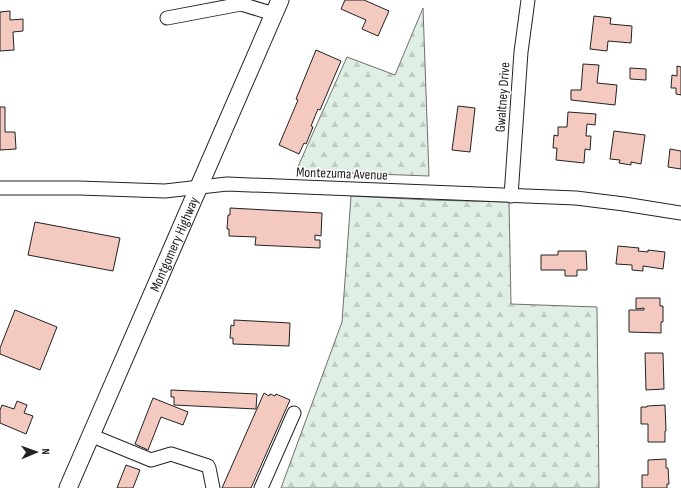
<svg xmlns="http://www.w3.org/2000/svg" width="681" height="488" font-family="'Sofia Sans Condensed',sans-serif">
<defs>
<pattern id="forest-firs" width="22" height="20" patternUnits="userSpaceOnUse"><rect width="22" height="20" fill="#e0efe3"/><path d="M5 1l3.5 6h-7zM16 11l3.5 6h-7z" fill="#c0cdc2"/></pattern>
</defs>
<rect width="100%" height="100%" fill="#fff"/>
<path fill="url(#forest-firs)" stroke="#6f6f6f" d="M423,8L429,176L296,171L347,57L395,75Z
M351,196L430,200L509,202L511,304L597,307L599,488H281L342,322Z"/>
<path fill="#f3c9c0" stroke="#222" d="M345,0H364L389,11L378,36L362,29L366,20L341,9Z
M10,11V20L23,19V31L13,32L14,50L0,51V12Z
M594,16L611,18L610,24L632,26L631,43L608,41L607,51L590,49Z
M316,50L341,61L320,110L318,109L311,126L313,127L306,144L304,143L299,154L279,145L298,100L296,99Z
M583,64L599,65L597,83L617,85L615,105L571,100V90H581Z
M677,66L681,67V95L676,94V88H671L672,75L677,76Z
M630,68L646,69V80L630,79Z
M458,106L475,108L470,152L452,150Z
M0,107H5V132H15L16,149L0,150Z
M568,112L596,114L595,125L587,124L586,136H591L590,150L585,149L584,163L556,160L557,148H553L554,135L558,136V127H567Z
M614,131L645,135L641,164L631,162V165L619,163L620,160L610,159Z
M670,149L681,151V169L668,167Z
M230,208L322,213L321,236L315,235V240H320V248L255,245L256,237L229,236V229H227L228,215H230Z
M35,222L120,238L113,271L28,255Z
M618,246L639,248L638,251L648,252V250L665,252L663,269L643,266V271L632,270V265L616,264Z
M558,251H586L587,270H577V276H565V270H541V255H558Z
M636,298H660V306H663V322H661V333L629,332V310H644V308L636,309Z
M15,310L57,327L40,370L0,354V348Z
M234,320L290,323L289,346L233,344V338H230L231,325L234,326Z
M645,353H663L664,389L646,390Z
M171,390L257,394L256,409L174,405V397H171Z
M264,393L269,396L270,394L275,396L276,394L290,400L251,488H222Z
M153,398L188,412L183,425L161,417L148,450L135,444Z
M17,401L27,405L24,413L33,416L26,434L0,423V410L2,405L14,409Z
M665,405L666,431H665V442H648V424H641V407H647V406Z
M666,459V468H668L669,484H667V488H642V475H648V460Z
M126,465L140,470L133,488H117Z"/>
<g fill="none" stroke-linecap="round" stroke-linejoin="round">
<g stroke="#222" stroke-width="15">
<path id="minor" d="M167,18L241,4L274,14
M0,188H79L165,191L227,184L576,198L624,204L681,213
M511,196L521,52L528,0
M90,435L151,460L171,454L208,466L209,468L213,488
M261,488L294,413"/>
</g>
<g stroke="#222" stroke-width="19">
<g id="major">
<path id="s1" d="M68,488L280,0"/>
</g>
</g>
<use href="#minor" stroke="#fff" stroke-width="13"/>
<use href="#major" stroke="#fff" stroke-width="17"/>
</g>
<g text-anchor="middle" stroke-width="3" stroke-linejoin="round" paint-order="stroke">
<g font-size="14" fill="#222" stroke="#fff">
<text transform="translate(502 97) rotate(-86)" y="5">Gwaltney Drive</text>
<text transform="translate(342 173) rotate(2)" y="5">Montezuma Avenue</text>
<text dy="5" stroke="none"><textPath href="#s1" startOffset="266">Montgomery Highway</textPath></text>
</g>
</g>
<g transform="translate(36 452) rotate(88)" stroke="#ffffff" stroke-width="3" paint-order="stroke">
<path d="M0-3L7 15L0 10L-7 15Z" fill="#222222"/>
<text y="-6" font-size="11" font-weight="bold" text-anchor="middle" fill="#222222">N</text>
</g>
</svg>
